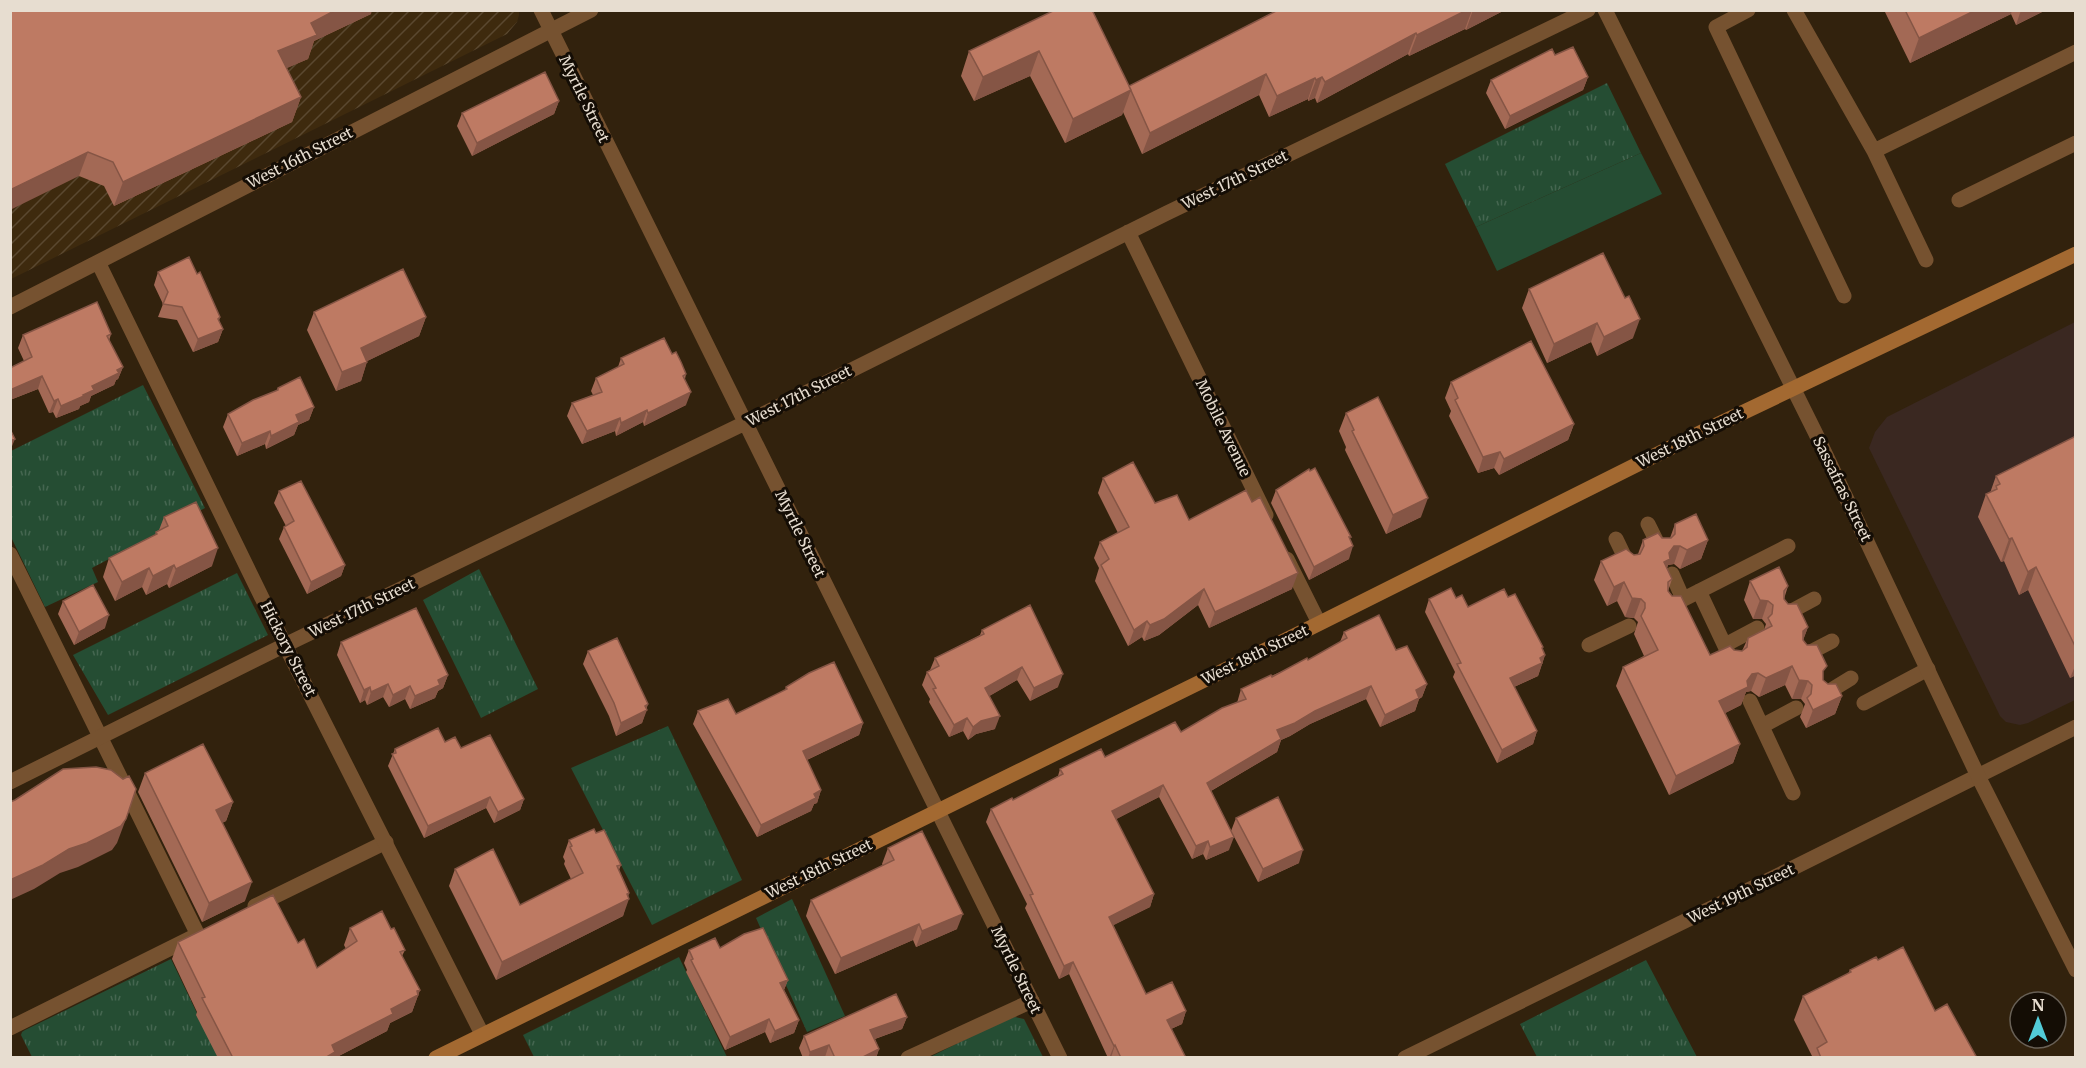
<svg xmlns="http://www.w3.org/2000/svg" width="2086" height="1068" font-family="Merriweather,serif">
<defs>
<pattern id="industrial-furrows" width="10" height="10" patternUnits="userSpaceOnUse" patternTransform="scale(1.5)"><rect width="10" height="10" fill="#3e2a0e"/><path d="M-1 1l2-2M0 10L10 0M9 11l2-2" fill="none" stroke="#5a4830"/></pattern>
<pattern id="grass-tufts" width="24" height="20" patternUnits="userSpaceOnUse" patternTransform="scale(1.5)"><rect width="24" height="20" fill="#254d33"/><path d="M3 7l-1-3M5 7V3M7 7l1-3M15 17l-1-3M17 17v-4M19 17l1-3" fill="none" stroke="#456650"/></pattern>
</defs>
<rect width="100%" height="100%" fill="#32220d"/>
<path fill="#3a2821" d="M2075,322V700L2028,723L2020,725L2006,722L2000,716L1869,448L1875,432L1887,417Z"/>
<path fill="url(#industrial-furrows)" d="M11,11H519V15L517,22L507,34L11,279Z"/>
<path fill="url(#grass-tufts)" d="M1607,83L1641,153L1476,227L1445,164Z
M143,385L205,508L92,568L98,582L45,607L11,537V451Z
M479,569L538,689L481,718L423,600Z
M237,573L268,635L108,715L73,655Z
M668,726L742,880L652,925L571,768Z
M792,899L845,1016L807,1032L756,918Z
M679,957L727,1057H534L523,1035Z
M171,959L218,1057H32L21,1035L22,1032L25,1030Z
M1646,960L1697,1057H1537L1520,1024Z
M1015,1017L1024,1019L1043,1057L928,1058L998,1023Z"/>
<path fill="#254d33" d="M1641,153L1662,194L1497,271L1476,227Z"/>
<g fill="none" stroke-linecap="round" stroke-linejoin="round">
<path stroke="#765230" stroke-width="15" d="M1748,10L1716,27L1844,296
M1794,10L1874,151L2076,52
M1874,151L1926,260
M1959,200L2076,143
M1648,524L1660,548
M1616,539L1628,564
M10,554L198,935
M1672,574L1683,599
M1699,591L1732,661
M1670,606L1788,546
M1786,614L1814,599
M1589,645L1629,626
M1725,645L1757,628
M1805,655L1832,641
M1825,694L1851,678
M1750,701L1793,793
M1864,703L1928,669
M1762,726L1796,708
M255,906L386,842
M10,1028L193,937
M908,1058L1032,1001"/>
<path stroke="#765230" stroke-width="15" d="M541,10L1060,1058
M1128,232L1266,515
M98,262L285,645L482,1034
M10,307L591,10
M1287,559L1319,623
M10,782L285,645L745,423L1167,213L1588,10
M1405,1058L1781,874L2076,727"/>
<path stroke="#765230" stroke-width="15" d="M1605,10L1815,432L1978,776L2076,970"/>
<path stroke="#a36931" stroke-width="15" d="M436,1058L1302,632L1704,431L2076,254"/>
</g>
<path fill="#a36955" d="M10,10L371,14L314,41L308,59L286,68L301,97L292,122L114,206L104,186L79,176Z
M1055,10L1129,86L1278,10H1505L1466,30L1465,29L1409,56L1408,54L1317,103L1315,98L1308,101V99L1269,117L1259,95L1142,154L1123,112L1122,115L1065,143L1030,76L974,101L961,76L969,51Z
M1884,10H2046L2016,25L2011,14L1910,63Z
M1555,55L1588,77L1583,90L1505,129L1486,93L1491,80Z
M559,101L554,114L472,156L457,126L462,113Z
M158,272L197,274L220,317L219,321L223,329L218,342L193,352L177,320L158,317L163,304L154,285Z
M1529,289L1633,338L1597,356L1591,342L1547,363L1522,308Z
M314,312L426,317L419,336L367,361L361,381L336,391L307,330Z
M111,334L109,341L123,367L118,379L116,380L114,385L91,396L89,402L80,406L79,409L56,418L53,412L49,413L38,389L10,400V368L24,361L18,348L23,335Z
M672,354L686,374L685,379L686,405L644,426L643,422L616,436L615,431L582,444L567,416L572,403L593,395L591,391L596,378L618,367L621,358Z
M1451,382L1574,424L1568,440L1499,475L1494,468L1478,473L1449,416L1451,411L1445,398Z
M278,388L314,407L309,420L298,425L294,435L266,449L265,444L237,456L223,427L228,414L276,391Z
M1346,413L1421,517L1386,534L1345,450L1346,447L1339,431Z
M2076,436V675L2070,678L2028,590L2019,595L2004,561L2001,562L1978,517L1986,494L1990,493L1996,476Z
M1103,478L1189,520L1292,589L1209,628L1198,605L1159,635L1144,641L1142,637L1128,646L1095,581L1099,568L1094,558L1100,542L1118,533L1098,493Z
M1276,490L1350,539L1349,559L1309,580L1271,503Z
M279,491L345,565L341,576L307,594L279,539L284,527L286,526L274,503Z
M164,517L212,566L169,588L167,584L146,595L142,587L115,601L103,577L109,558L155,535L156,532L159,530Z
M1675,524L1708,540L1701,559L1680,569L1674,564L1668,565L1667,568L1672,579L1668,591L1710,655L1734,650L1742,651L1748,638L1764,630L1766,624L1762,619H1753L1744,600L1750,581L1788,586L1784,599L1808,627L1803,640L1823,678V680L1842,696L1835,714L1806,728L1800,717L1805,704L1801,699H1792L1785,685L1759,697L1751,691L1746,692L1741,705L1725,713L1740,744L1733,763L1669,795L1616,686L1623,667L1644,656L1634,634L1638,622L1634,618L1625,617L1617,601L1607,606L1594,580L1601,561L1638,554L1643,540L1662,538H1670Z
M1508,597L1545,655L1538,676L1514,687L1537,731L1533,744L1497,763L1453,677L1455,672L1425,612L1429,599L1456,598L1468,607Z
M63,601L105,628L74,645L58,614Z
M982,630L1058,687L1030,701L1017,680L989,696L995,729L976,734L968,740L963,731L949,737L929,702L930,699L922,685L927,672L930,670L935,658L980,635Z
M1344,632L1396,650L1427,684L1422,697L1419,699L1415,711L1380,727L1366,699L1310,724L1290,736L1281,740L1277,752L1211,791L1229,850L1206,860L1203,854L1192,859L1159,797L1116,819L1154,894L1150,907L1113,925L1146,994L1186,1011L1182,1024L1171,1029L1186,1058H1108L1069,974L1059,979L1025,908L1027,904L986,822L991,809L1013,800L1058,776L1060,769L1105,757L1181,732L1237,703L1241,689L1308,660L1340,642Z
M341,642L448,675L443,688L438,691L435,698L410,709L405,699L389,707L383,697L367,705L365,700L360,703L337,655Z
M588,651L648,704L642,723L616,736L609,716L583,664Z
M786,687L863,723L859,735L807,760L821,790L817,803L814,804L811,811L757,837L693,724L698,711L736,714L785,690Z
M445,742L461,748L524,799L520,810L494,823L486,808L424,838L388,766L395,749Z
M145,773L233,802L226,821L222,823L245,901L202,922L138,792Z
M1236,818L1299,863L1258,882L1231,831Z
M596,833L621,865L619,870L629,893L623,916L496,980L449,886L455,869L520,905L571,879L564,864L565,861L563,857L569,840Z
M888,848L957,929L916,947L913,940L835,974L806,916L811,900L883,866L882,864Z
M350,928L391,929L405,950L402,956L420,990L412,1012L390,1023L387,1031L335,1058H218L196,1015L197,1012L172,959L178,942L298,943L317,968L346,949L344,945Z
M720,948L788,980L784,990L799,1020L794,1033L770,1043L765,1032L725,1050L686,972L687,970L684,963L689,950Z
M1878,960L1935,1011L1977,1058H1813L1794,1020L1803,996L1848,974L1850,970Z
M907,1017L902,1029L875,1039L879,1049L876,1058H803L799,1048L804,1036Z"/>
<path fill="#855545" d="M336,10H372L371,14L314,41L308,59L269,76L278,51L311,23Z
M1467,10H1472L1465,29L1409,56L1417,35Z
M1473,10H1505L1466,30Z
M1976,10H2012L2011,14L1910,63L1919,38Z
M2021,10H2046L2016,25Z
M1416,33L1408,54L1317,103L1325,82Z
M1039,51L1030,76L974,101L983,77Z
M1266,74L1259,95L1142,154L1150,133Z
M1322,77L1315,98L1308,101L1316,80Z
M1588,77L1583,90L1505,129L1510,116Z
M1315,78L1308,99L1269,117L1277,96Z
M1131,90L1122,115L1065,143L1073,119Z
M301,97L292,122L114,206L123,182Z
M559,101L554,114L472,156L477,143Z
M88,152L79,176L10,210V190Z
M426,317L419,336L355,367L361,348Z
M1640,319L1633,338L1597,356L1604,337Z
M1597,323L1591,342L1547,363L1554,344Z
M223,329L218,342L193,352L198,339Z
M367,362L361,381L336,391L342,372Z
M123,367L118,379L116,380L114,385L91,396L89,402L80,406L79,409L56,418L61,406L83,395L92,386Z
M42,376L38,389L10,400V390Z
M691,392L686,405L644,426L648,413Z
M58,399L53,412L49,413L54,401Z
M314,407L309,420L298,425L294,435L266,449L271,436L296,415Z
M647,410L643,422L616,436L621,423Z
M620,418L615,431L582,444L587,431Z
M1574,424L1568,440L1499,475L1504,459Z
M270,431L265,444L237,456L242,443Z
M15,439L10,451V441Z
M1500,452L1494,468L1478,473L1483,457Z
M1428,498L1421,517L1386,534L1393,515Z
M2012,538L2004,561L2001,562L2009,539Z
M1708,540L1701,559L1680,569L1687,550Z
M1353,546L1349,559L1309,580L1314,567Z
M1674,546H1680L1674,564L1668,565L1663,578L1664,562Z
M218,548L212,566L169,588L176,569Z
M174,565L167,584L146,595L153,576Z
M345,565L341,576L307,594L311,582Z
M2036,567L2028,590L2019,595L2028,572Z
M149,568L142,587L115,601L122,582Z
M1298,573L1292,589L1209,628L1215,612Z
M1624,582L1617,601L1607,606L1614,587Z
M1204,589L1198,605L1159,635L1144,641L1150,625Z
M1632,598L1641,599L1634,618L1625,617Z
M1760,600L1768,601L1762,619H1753Z
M109,615L105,628L74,645L79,632Z
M1147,621L1142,637L1128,646L1134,630Z
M1808,627L1801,646L1803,631Z
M1545,655L1538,676L1505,691L1510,678Z
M2076,664V675L2070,678Z
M1792,666L1785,685L1759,697L1766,678Z
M1022,667L1017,680L981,701L985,688Z
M1758,673L1751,691L1746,692L1741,705L1712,720L1719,701L1752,674Z
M1063,674L1058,687L1030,701L1034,688Z
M448,675L443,688L438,691L435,698L410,709L415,696L438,680Z
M1799,680L1808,681L1801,699H1792Z
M388,684L383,697L367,705L371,692Z
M1427,684L1422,697L1419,699L1415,711L1380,727L1385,715L1416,690Z
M410,686L405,699L389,707L393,695Z
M1371,686L1366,699L1310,724L1290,736L1281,740L1277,752L1202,796L1207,783L1277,730L1315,711Z
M370,687L365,700L360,703L364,690Z
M1842,696L1835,714L1806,728L1813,710Z
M648,704L645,711L647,710L642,723L616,736L621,723Z
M1000,716L995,729L976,734L968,740L973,727L981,721Z
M967,718L963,731L949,737L954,725Z
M863,723L859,735L798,764L803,751Z
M1537,731L1533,744L1497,763L1502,750Z
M1740,744L1733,763L1669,795L1676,776Z
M1163,785L1159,797L1107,824L1112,811Z
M821,790L817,803L814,804L811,811L757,837L761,825L814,794Z
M490,797L486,808L424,838L428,826Z
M524,799L520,810L494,823L498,812Z
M233,802L226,821L209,829L216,810Z
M126,819L117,843L112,850L78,867L60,873L34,889L10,900V880Z
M1234,837L1229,850L1206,860L1210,847Z
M1208,841L1203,854L1192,859L1196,846Z
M1303,850L1299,863L1258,882L1263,869Z
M252,882L245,901L202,922L209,903Z
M629,893L626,900L629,899L623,916L496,980L502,962Z
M1154,894L1150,907L1104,930L1109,917Z
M963,914L957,929L916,947L922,931Z
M919,924L913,940L835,974L841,958Z
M1073,962L1069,974L1059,979L1064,966Z
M788,980L783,992L780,983Z
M420,990L412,1012L390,1023L387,1031L335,1058H325L332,1045L391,1009L417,991Z
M1186,1011L1182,1024L1162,1033L1167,1020Z
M907,1017L902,1029L866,1042L870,1030Z
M769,1019L765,1032L725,1050L730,1037Z
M799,1020L794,1033L770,1043L775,1031Z
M829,1045L825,1057L808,1058L810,1052Z
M1115,1045L1111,1058H1109L1114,1046Z
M879,1049L876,1058H861Z"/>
<path fill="#be7a63" stroke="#855545" stroke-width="1.5" d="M10,10H336L311,23L317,35L278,51L301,97L123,182L113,162L88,152L10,190Z
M1055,10H1092L1131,90L1073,119L1039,51L983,77L969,51Z
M1278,10H1467L1417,35L1416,33L1325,82L1322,77L1316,80L1315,78L1277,96L1266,74L1150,133L1129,86Z
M1905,10H1976L1919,38Z
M1573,47L1588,77L1510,116L1491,80L1552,49L1555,55Z
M545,72L559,101L477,143L462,113Z
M1603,253L1625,298L1629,296L1640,319L1604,337L1597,323L1554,344L1529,289Z
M189,257L197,274L200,272L220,317L218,319L223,329L198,339L182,307L163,304L168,292L158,272Z
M403,269L426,317L361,348L367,362L342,372L314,312Z
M97,302L111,334L107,336L123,367L117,370L119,373L92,386L94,390L83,395L84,396L61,406L58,399L54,401L42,376L10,390V368L32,357L23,335Z
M664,338L672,354L676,352L681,362L686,374L683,376L691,392L648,413L647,410L621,423L620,418L587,431L572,403L602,392L596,378L624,364L621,358Z
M1531,341L1574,424L1504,459L1500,452L1483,457L1455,400L1458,398L1451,382Z
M300,377L314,407L296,415L299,422L271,436L270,431L242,443L228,414L253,400L278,390V388Z
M1378,397L1428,498L1393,515L1352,431L1354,430L1346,413Z
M10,429L15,439L10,441Z
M2076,436V648L2036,567L2028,572L2012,538L2009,539L1986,494L1997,489L1996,486L2000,484L1996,476Z
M1133,462L1155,503L1177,495L1189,520L1246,490L1252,502L1260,497L1298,573L1215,612L1204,589L1164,619L1150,625L1147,621L1134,630L1101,565L1109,559L1100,542L1129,527L1103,478Z
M1315,468L1351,537H1349L1353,546L1314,567L1276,490L1309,469L1310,471Z
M301,481L345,565L311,582L284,527L294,521L279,491Z
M196,502L218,548L176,569L174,565L153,576L149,568L122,582L109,558L157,534L156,532L168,526L164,517Z
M1696,514L1708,540L1687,550L1680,546H1674L1669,553L1670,559L1664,562L1672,579L1668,582V591L1672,596H1681L1710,655L1730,646L1734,650L1742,651L1747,647L1748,638L1772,626L1768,618L1772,614L1773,605L1768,601L1760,600L1750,581L1779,567L1788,586L1784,591V599L1788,604H1797L1808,627L1803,631V640L1807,645H1817L1827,666L1823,671V680L1828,684H1836L1842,696L1813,710L1807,698L1811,694L1812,685L1808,681L1799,680L1792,666L1766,678L1758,673L1752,674L1747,681L1748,687L1719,701L1740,744L1676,776L1623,667L1658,650L1641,616L1645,608V603L1641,599L1632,598L1624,582L1614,587L1601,561L1626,549L1634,555L1640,554L1644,546L1643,540L1658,533L1662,538H1671L1675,534V524Z
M93,585L109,615L79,632L63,601Z
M1451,588L1456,598L1462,595L1468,607L1504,589L1508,597L1515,594L1543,647L1542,648L1545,655L1540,658L1542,663L1510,678L1537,731L1502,750L1457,664L1461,663L1429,599Z
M1030,605L1063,674L1034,688L1022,667L985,688L1000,716L981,721L973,727L967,718L954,725L933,689L936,688L927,672L939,666L935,658L984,634L982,630Z
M416,608L448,675L438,680L440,685L415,696L410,686L393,695L388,684L371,692L370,687L364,690L341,642Z
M1379,615L1396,650L1407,646L1427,684L1416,690L1419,698L1385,715L1371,686L1315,711L1295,723L1277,730L1281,739L1207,783L1234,837L1210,847L1208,841L1196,846L1163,785L1112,811L1154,894L1109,917L1146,994L1172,982L1186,1011L1167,1020L1186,1058H1121L1115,1045L1114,1046L1073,962L1064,966L1030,895L1033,894L991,809L1012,798L1013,800L1063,774L1060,769L1101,749L1105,757L1175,722L1181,732L1222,708L1246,699L1241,689L1271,675L1272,677L1307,658L1308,660L1347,638L1344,632Z
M617,638L648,704L645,706L647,710L621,723L614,703L588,651Z
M834,662L863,723L803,751L821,790L814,794L816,798L761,825L698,711L728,699L736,714L787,689L786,687L809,673Z
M438,728L445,742L455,737L461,748L490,735L524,799L498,812L490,797L428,826L392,754L396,753L395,749Z
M203,744L233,802L216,810L252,882L209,903L145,773Z
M96,767L111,770L123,779L129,776L136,789L126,819L121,826L87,843L69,849L43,865L10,880V802L15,800L63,769Z
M1278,797L1303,850L1263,869L1236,818Z
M594,829L596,833L604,830L621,865L617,866L629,893L627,894L629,899L502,962L455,869L493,849L520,905L583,873L570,847L572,846L569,840Z
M922,831L963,914L922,931L919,924L841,958L811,900L894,860L888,848Z
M273,895L298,943L304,939L317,968L357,941L350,928L382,911L391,929L394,928L405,950L400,952L420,990L417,991L418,995L391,1009L393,1014L332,1045L335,1052L325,1058H233L202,998L205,997L178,942Z
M763,928L788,980L780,983L799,1020L775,1031L769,1019L730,1037L691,960L693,959L689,950L715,938L720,948L744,934Z
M1903,947L1935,1011L1947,1004L1977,1058H1821L1817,1048L1827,1042L1803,996L1851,972L1850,970L1876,957L1878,960Z
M896,994L907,1017L870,1030L879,1049L861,1058H835L829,1045L810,1052L804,1036Z"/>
<g text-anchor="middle" stroke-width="6" stroke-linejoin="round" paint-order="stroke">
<g font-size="15" fill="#e7ddd0" stroke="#140d05">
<text transform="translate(584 99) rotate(64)" y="5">Myrtle Street</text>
<text transform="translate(300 158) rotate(-27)" y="5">West 16th Street</text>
<text transform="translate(1235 180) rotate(-26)" y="5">West 17th Street</text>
<text transform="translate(799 396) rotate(-27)" y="5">West 17th Street</text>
<text transform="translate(1223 428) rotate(64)" y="5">Mobile Avenue</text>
<text transform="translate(1690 438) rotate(-26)" y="5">West 18th Street</text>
<text transform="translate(1842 489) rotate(64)" y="5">Sassafras Street</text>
<text transform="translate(800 534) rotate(64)" y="5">Myrtle Street</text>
<text transform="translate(362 608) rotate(-26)" y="5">West 17th Street</text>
<text transform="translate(288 649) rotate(63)" y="5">Hickory Street</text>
<text transform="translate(1255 655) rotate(-26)" y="5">West 18th Street</text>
<text transform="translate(819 869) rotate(-26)" y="5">West 18th Street</text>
<text transform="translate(1741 894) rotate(-26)" y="5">West 19th Street</text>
<text transform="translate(1016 970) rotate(64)" y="5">Myrtle Street</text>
</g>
</g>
<rect width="2086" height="1068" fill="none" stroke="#e7ddd0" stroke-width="24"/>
<g transform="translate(2038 1020)"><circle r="28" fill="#140d05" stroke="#686056" stroke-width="1.5"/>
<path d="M0-4.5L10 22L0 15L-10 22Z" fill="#52cbd7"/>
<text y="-9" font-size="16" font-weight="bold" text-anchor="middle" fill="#e7ddd0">N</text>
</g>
</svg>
